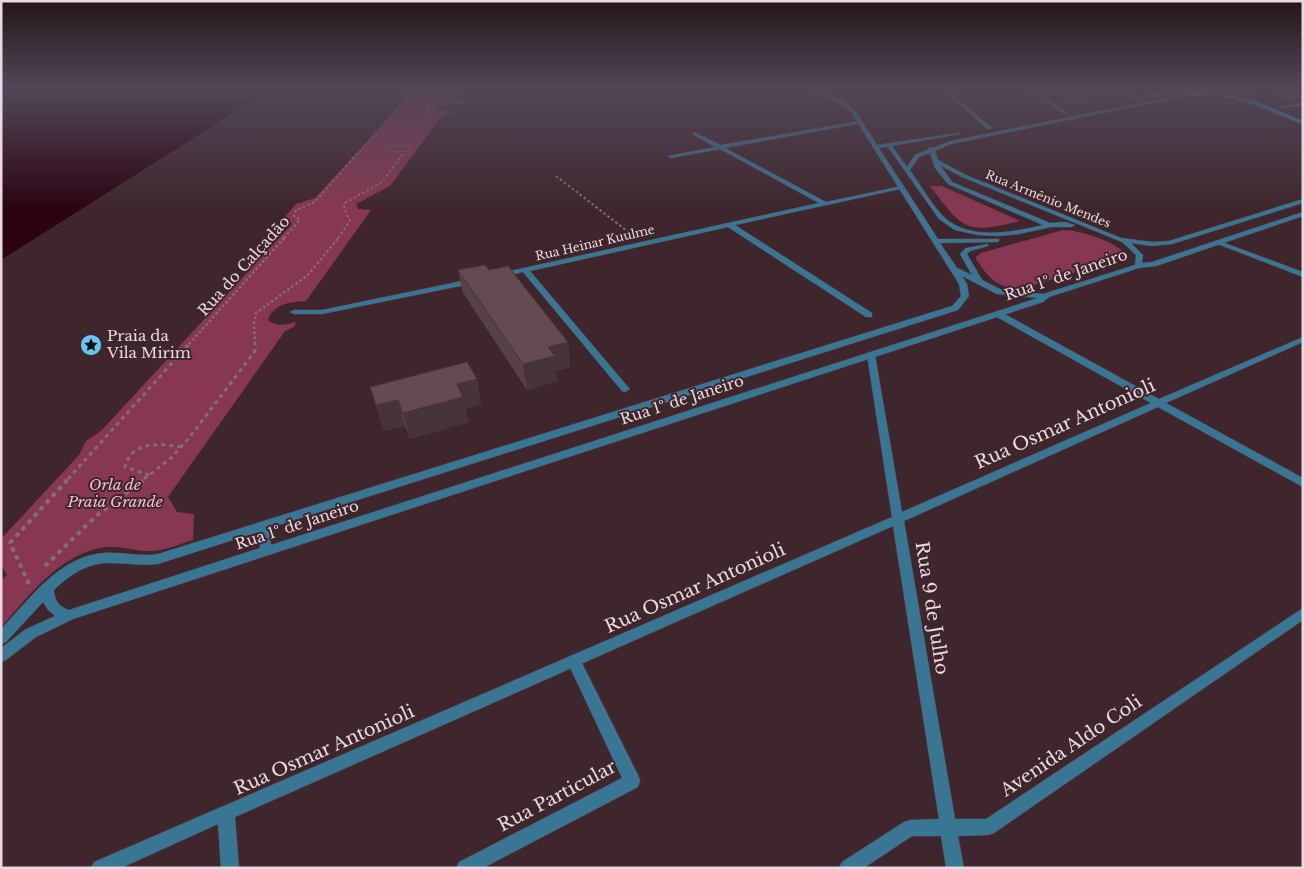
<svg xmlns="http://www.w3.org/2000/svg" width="1304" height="869" font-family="'Libre Baskerville',serif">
<rect width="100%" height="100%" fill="#3f262d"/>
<path fill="#873752" d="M410,89H461L457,97L466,104H448L437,107V110L455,112L442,116L390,186L356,204L358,209L371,210L306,301C291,302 274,303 268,320C276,327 286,325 296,322L294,327L285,331L168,497L177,512L194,514L193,540C180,544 166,550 152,551C137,552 121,545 106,547C60,553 30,595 1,627V581L7,575L1,565V539L79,455L86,441L102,430L292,224L284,218L296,204L315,198L394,112L393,109L398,107Z
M1177,89H1245C1231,99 1193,92 1177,89Z
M930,186H942L1020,221C966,235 962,229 930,186Z
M1063,230C1080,230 1113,241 1125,253V257L1021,289C995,287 990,279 976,259V257L981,253Z"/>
<path fill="#2b0312" d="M1,89H271L1,260Z"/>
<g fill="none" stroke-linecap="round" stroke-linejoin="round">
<g stroke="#5a4349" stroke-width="1">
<path id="service" d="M1271,89H1275L1280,95L1303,96V98L1278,97Z
M574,655L579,657L638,775L640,781L638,787L483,868H456L459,862L622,778L567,661L569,657Z"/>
</g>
<g stroke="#5a4349" stroke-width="1">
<path id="minor" d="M942,89H946L991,127V129H987Z
M1028,89H1032L1068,113L1064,114Z
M1115,89H1119L1138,99L1134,100Z
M860,121L862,123L725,148L826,202L902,186V188L900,189L735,225L872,313V317H866L728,227L530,271L628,387L630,389L625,392L622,391L523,272L501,277L497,275L501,273L819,203L720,149L671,158L668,156L715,147L692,134L694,132L721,145Z
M1215,241H1219L1303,272V277L1215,243Z
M472,279L476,281L475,283L322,314H294L290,312L294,310H322Z
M995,312H1001L1159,399L1303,337V342L1166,403L1303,478V487L1158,407L904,521L955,819H986L1303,608V620L994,833L988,835L958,836L964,868H946L941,836H912L864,868H839L842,862L904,822L910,820L939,819L893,526L235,817L239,868H221L218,824L121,868H91L94,862L892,517L867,355L868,353L871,352L875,355L902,512L1151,403L995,316Z"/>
</g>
<g stroke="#5a4349" stroke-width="1">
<path id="tertiary" d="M806,89H811L842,100L855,110L877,145L958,133L960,134L892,146L907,167L915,155L929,149V147L933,148L950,141L1181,95L1208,94L1207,96L1181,97L951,144L935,151L938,160L966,175L1121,238L1152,242L1169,241L1303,199V203L1172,244L1152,246L1131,243L1143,255L1142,263L1152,262L1303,212V216L1156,266L1139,268L1049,297L1043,302L73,619L36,637L6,660L1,662V648L26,629L55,616L48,610L43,602L6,642L1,644V629C30,599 59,556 104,553C122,552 140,557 158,554L952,306L961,296L959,284L851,112L838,102ZM888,147L939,219L955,230L978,235L999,236L1019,234L1051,227H1072L1075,225L1065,222L1050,223L952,182L940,165L962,177L1122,242L1136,255L1135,265L1043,294L1002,290L982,280L967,254L970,251L988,246V244L966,248L960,254L972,275L957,268L940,243L997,242L999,241V239H938L879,148ZM930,153L935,168L948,184L1043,225C1013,232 971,241 945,218C933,207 920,184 910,170L919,157ZM962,276L997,294L1038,298L271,545L269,528L958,310L969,296L967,284ZM258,532L260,548L69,610C58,606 55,601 54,590C69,575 89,562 110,563C126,563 142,566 158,564Z
M1161,89H1165L1164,94L1149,98L1147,97L1161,92Z"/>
</g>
<g stroke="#5a4349" stroke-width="1">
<path id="secondary" d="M1168,89C1189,87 1233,104 1249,89H1253L1248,94L1234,97L1258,102L1303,121V124C1277,115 1253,102 1226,97C1207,94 1185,97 1168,89Z
M1303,103V105L1281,108L1279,107Z"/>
</g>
<path stroke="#836e73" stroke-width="1" stroke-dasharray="2 2" stroke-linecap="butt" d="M405,151L390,152L385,149L394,145L409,146
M357,155L415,89
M403,155L428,122L427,107L445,94L448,89"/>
<path stroke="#836e73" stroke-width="2" stroke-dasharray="2.5 2.5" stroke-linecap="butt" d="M556,176L631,234
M284,238L300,220L294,216L296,210L315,202L358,153
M338,238L350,221L344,208L345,203L382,182L404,153"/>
<path stroke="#836e73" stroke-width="2.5" stroke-dasharray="2.5 2.5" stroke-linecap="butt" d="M189,344L285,237
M255,344L254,322L256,313L308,275L339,237"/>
<path stroke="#836e73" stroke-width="3" stroke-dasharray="4 4" stroke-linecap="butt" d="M149,475L125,467C131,441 160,443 181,447
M68,479L190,343
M144,479L171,458L189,438L255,351V343"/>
<path stroke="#836e73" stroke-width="4" stroke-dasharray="4.5 4.5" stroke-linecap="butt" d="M45,566L96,516L146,478
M29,584L10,543L69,478"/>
<use href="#service" fill="#387694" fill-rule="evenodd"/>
<use href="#minor" fill="#387694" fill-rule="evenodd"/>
<use href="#tertiary" fill="#387694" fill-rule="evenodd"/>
<use href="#secondary" fill="#2f9ece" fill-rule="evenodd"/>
</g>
<path fill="#574046" d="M1045,89H1118V99L1083,105L1068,104Z
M458,270L568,342L570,367L556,371L557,381L527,390L463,293Z
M477,379L481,404L465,409L468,422L410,439L405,426L384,431L370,387Z"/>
<path fill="#473439" d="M1121,91L1118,99L1083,105L1086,97Z
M568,342L570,367L556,371L557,381L527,390L523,364L548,347Z
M477,379L481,404L465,409L468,422L410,439L403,413L457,384Z
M398,400L405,426L384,431L376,405Z"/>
<path fill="#654a51" stroke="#473439" d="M1060,89H1118L1121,91L1086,97L1070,95Z
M485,265L489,270L508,266L568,342L548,347L555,356L523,364L458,270Z
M467,362L477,379L457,384L463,397L403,413L398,400L376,405L370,387Z"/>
<linearGradient id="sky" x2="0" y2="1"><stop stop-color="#231519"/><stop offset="0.42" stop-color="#524757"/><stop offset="1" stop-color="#524757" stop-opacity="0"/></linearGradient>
<rect width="1304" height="210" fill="url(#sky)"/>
<defs>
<g id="sight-disc" transform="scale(1.125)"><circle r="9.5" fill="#68c4f0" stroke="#3f262d"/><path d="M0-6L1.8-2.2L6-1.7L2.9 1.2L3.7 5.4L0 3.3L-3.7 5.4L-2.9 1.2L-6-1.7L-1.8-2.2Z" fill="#111"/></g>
</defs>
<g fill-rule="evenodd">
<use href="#sight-disc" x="91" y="345"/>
</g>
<g text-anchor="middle" stroke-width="4" stroke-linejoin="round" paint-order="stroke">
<g font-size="12" fill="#ead9dd" stroke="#3f262d">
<text transform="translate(1048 199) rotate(22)" y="4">Rua Armênio Mendes</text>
<text transform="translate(595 243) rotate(-13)" y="4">Rua Heinar Kuulme</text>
</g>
<g font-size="15" fill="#ead9dd" stroke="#3f262d">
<text transform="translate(244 266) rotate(-48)" y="5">Rua do Calçadão</text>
<text transform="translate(1066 275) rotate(-19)" y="5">Rua 1º de Janeiro</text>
<text transform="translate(682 400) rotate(-18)" y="5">Rua 1º de Janeiro</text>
<text transform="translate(297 525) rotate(-18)" y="5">Rua 1º de Janeiro</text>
</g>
<g font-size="15" fill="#ead9dd" stroke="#3f262d" text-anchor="start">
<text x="107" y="341">Praia da<tspan x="107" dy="17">Vila Mirim</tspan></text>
</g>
<g font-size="15" font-style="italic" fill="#f0c0cc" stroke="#3f262d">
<text x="115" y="490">Orla de<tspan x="115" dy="17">Praia Grande</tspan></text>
</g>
<g font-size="18" fill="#ead9dd" stroke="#3f262d">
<text transform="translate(1065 424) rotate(-24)" y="6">Rua Osmar Antonioli</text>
<text transform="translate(695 588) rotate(-24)" y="6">Rua Osmar Antonioli</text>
<text transform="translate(932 608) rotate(81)" y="6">Rua 9 de Julho</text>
<text transform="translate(1071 746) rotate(-34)" y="6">Avenida Aldo Coli</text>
<text transform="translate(324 750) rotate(-24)" y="6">Rua Osmar Antonioli</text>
<text transform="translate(557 796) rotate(-28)" y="6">Rua Particular</text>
</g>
</g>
<rect width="1304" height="869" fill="none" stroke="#ead9dd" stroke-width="5"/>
</svg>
